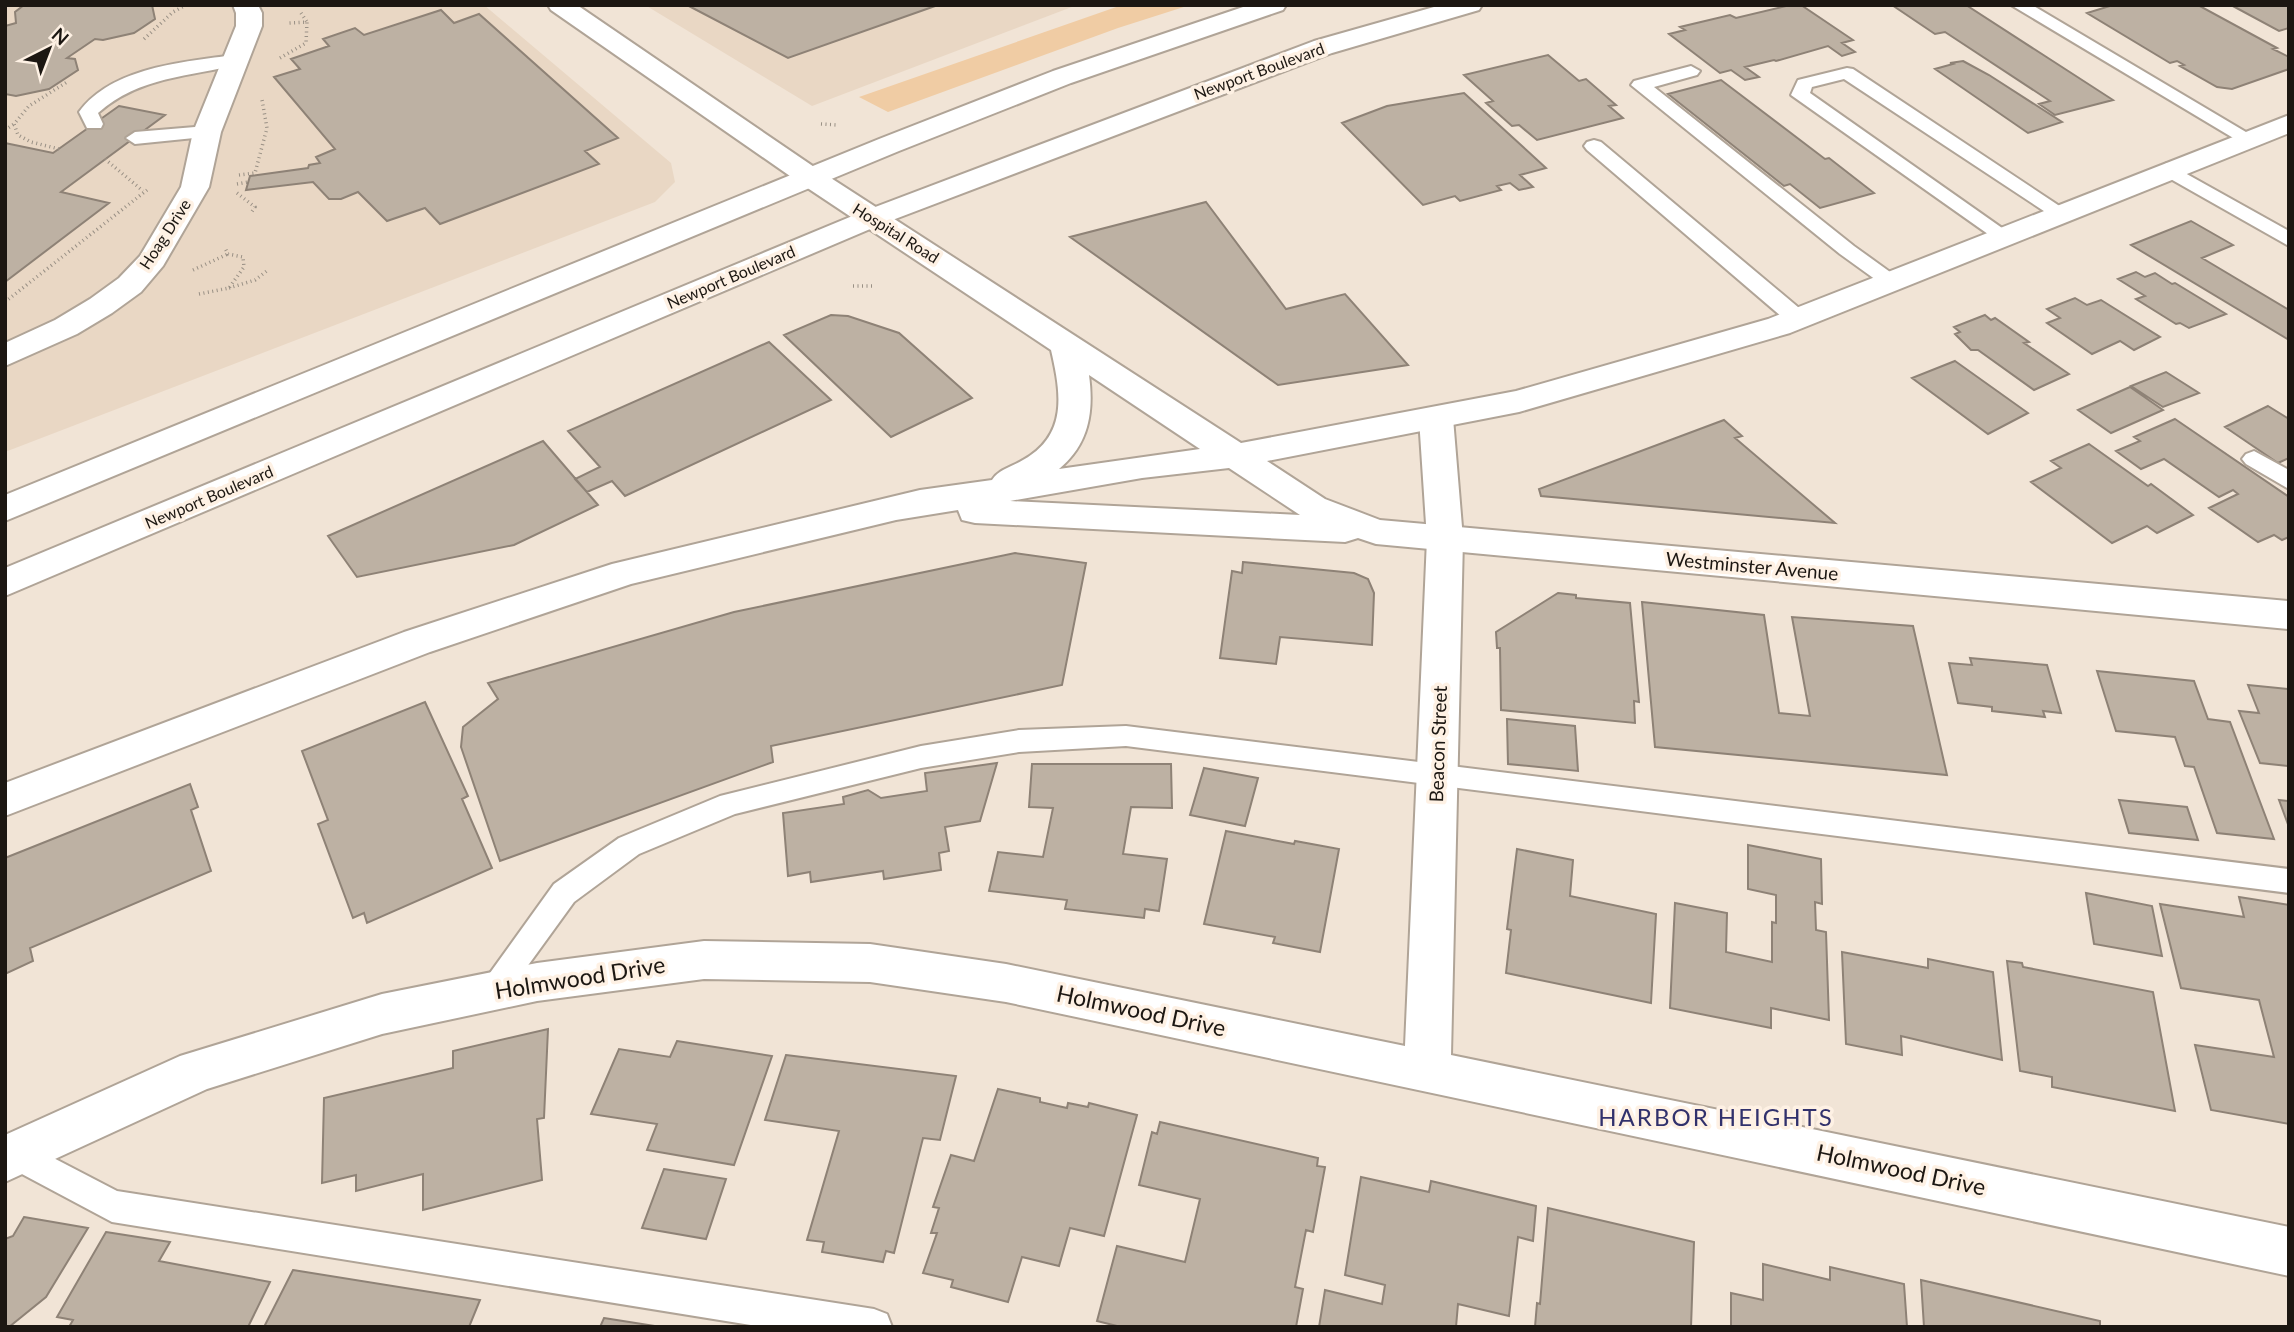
<svg xmlns="http://www.w3.org/2000/svg" width="2294" height="1332" font-family="Lato,sans-serif">
<rect width="100%" height="100%" fill="#f1e4d6"/>
<path fill="#e9d7c4" d="M5,5H484L671,163L675,182L655,202L5,452Z
M645,5H1077L812,106Z"/>
<path fill="#f0cca4" d="M1122,5H1190L1118,28L888,112L859,97Z"/>
<path fill="#bdb1a3" stroke="#8e8276" stroke-width="2" d="M24,5H152L155,19L134,33L103,40L95,39L67,58L75,59L78,70L49,89L16,96L5,94V26L16,23L15,12Z
M687,5H938L788,58Z
M1790,5H1801L1853,40L1842,43L1855,52L1842,56L1828,46L1776,61L1774,60L1745,67L1759,77L1745,80L1731,70L1720,73L1669,34L1685,30L1680,27L1730,15L1736,18Z
M1892,5H1966L2113,100L2055,115L2039,104L2050,101L1945,32L1935,34Z
M2113,5H2198L2277,48L2273,49L2289,57V69L2232,89L2217,87L2180,66L2184,65L2177,61L2170,63L2087,13Z
M2231,5H2289V28L2279,31Z
M441,10L454,23L479,14L618,138L585,151L599,164L440,224L425,208L387,221L358,192L341,199H329L313,182L246,190L250,176L308,168L309,165L320,163L316,157L335,149L274,77L300,69L291,59L329,46L323,39L355,28L364,35Z
M1548,55L1579,81L1586,79L1616,105L1609,106L1623,118L1537,140L1519,125L1512,126L1486,103L1493,101L1464,75Z
M1963,61L1989,75L2062,122L2028,133L1935,69L1953,64L1950,63Z
M1721,80L1825,159L1829,158L1874,193L1820,208L1790,184L1784,186L1668,94Z
M1464,93L1546,168L1520,175L1533,187L1519,190L1510,183L1497,186L1501,190L1460,201L1455,196L1423,205L1342,123L1387,106Z
M119,106L165,115L61,192L109,203L5,282V143L53,153Z
M1206,202L1286,309L1345,294L1408,365L1278,385L1070,237Z
M2191,221L2233,245L2202,258L2289,310V340L2131,245Z
M2136,272L2145,277L2155,273L2172,284L2175,283L2226,314L2189,328L2180,323L2176,324L2136,299L2145,296L2118,279Z
M2075,298L2087,305L2101,300L2160,337L2134,350L2120,341L2092,354L2047,323L2060,318L2047,309Z
M831,315L848,316L899,333L972,398L891,437L784,335Z
M1985,315L1991,320L1995,318L2029,342L2024,343L2069,374L2034,390L1978,350H1971L1955,334L1960,332L1954,327Z
M769,342L831,400L625,496L612,481L587,492L575,479L600,467L568,431Z
M1955,361L2028,413L1988,434L1912,378Z
M2166,372L2199,393L2163,407L2131,386Z
M2130,387L2163,410L2111,433L2078,410Z
M2268,406L2289,419V458L2278,463L2225,427Z
M2175,419L2289,497V537L2282,540L2274,535L2258,542L2209,508L2238,494L2233,490L2219,497L2164,459L2141,469L2116,451L2140,441L2134,437Z
M1724,420L1742,436L1735,438L1835,523L1541,496L1539,489Z
M543,441L598,505L514,545L357,577L328,536Z
M2089,444L2148,486L2151,484L2193,515L2157,533L2147,526L2112,543L2031,482L2061,468L2051,461Z
M1015,553L1086,563L1062,685L771,746L773,762L500,861L461,747L463,727L498,699L488,683L734,612Z
M1243,562L1354,573L1368,579L1374,593L1372,645L1280,637L1276,664L1220,658L1232,571L1242,573Z
M1558,593L1576,595V598L1630,603L1639,702L1634,701L1635,723L1501,710L1500,648H1497L1496,632Z
M1642,602L1764,615L1779,713L1810,716L1792,617L1913,626L1947,775L1655,747Z
M1970,658L2047,665L2061,713L2043,711L2045,717L1992,711V707L1958,703L1949,663L1972,665Z
M2097,671L2194,681L2208,719L2230,722L2274,839L2217,833L2194,767L2185,766L2175,737L2116,731Z
M2248,685L2289,689V766L2260,763L2239,711L2259,713Z
M425,702L468,796L462,799L492,868L367,923L364,913L353,918L318,824L328,820L302,751Z
M1507,719L1575,726L1578,771L1508,764Z
M997,763L980,821L945,827L949,851L939,853L941,870L884,879L883,871L811,882L810,872L788,876L783,813L844,804L843,797L868,790L881,798L927,791L925,773Z
M1032,764H1171L1172,808L1131,807L1123,854L1167,859L1159,911L1145,909L1144,918L1065,909L1067,900L989,891L998,852L1043,857L1053,808L1029,807Z
M1204,768L1258,778L1245,826L1190,815Z
M190,784L198,807L191,810L211,871L30,948L33,961L5,974V858Z
M2119,800L2187,807L2198,840L2129,833Z
M2279,800L2289,801V827Z
M1226,831L1294,844L1295,841L1339,849L1320,952L1273,943L1275,937L1204,924Z
M1748,845L1821,859L1822,904L1815,902L1816,930L1826,932L1829,1020L1771,1008V1028L1670,1008L1675,903L1727,913L1726,952L1772,962V922L1776,923V895L1748,889Z
M1517,849L1573,860L1570,896L1656,914L1651,1003L1506,973L1511,930L1507,929Z
M2086,893L2152,906L2162,956L2094,944Z
M2239,897L2289,905V1124L2211,1110L2195,1045L2274,1057L2259,1000L2181,988L2160,904L2244,917Z
M1842,952L1928,968V959L1993,972L2002,1060L1901,1036L1902,1055L1846,1044Z
M2007,961L2022,963L2023,967L2153,992L2175,1111L2052,1087V1077L2020,1071Z
M548,1029L544,1118L537,1119L542,1180L423,1210V1174L356,1191V1175L322,1183L324,1098L453,1068V1051Z
M677,1041L772,1056L734,1165L647,1150L657,1124L591,1114L619,1049L670,1057Z
M786,1055L956,1076L940,1140L923,1138L894,1253L886,1251L883,1262L822,1252L824,1242L807,1240L839,1131L765,1120Z
M998,1089L1040,1098V1102L1067,1108L1068,1103L1088,1107L1089,1103L1137,1115L1104,1236L1070,1228L1059,1266L1022,1257L1008,1302L951,1287L953,1280L923,1273L937,1233H931L939,1208L933,1207L951,1155L974,1161Z
M1160,1122L1318,1158L1317,1166L1325,1167L1313,1232L1306,1230L1295,1287L1303,1289L1296,1327H1121L1097,1321L1117,1246L1185,1262L1200,1199L1139,1185L1152,1132L1157,1134Z
M664,1169L726,1179L706,1239L642,1228Z
M1361,1177L1429,1192L1431,1181L1536,1206L1533,1241L1518,1237L1509,1316L1458,1304L1456,1327H1319L1325,1290L1382,1304L1385,1285L1345,1275Z
M1548,1208L1694,1242L1691,1327H1535L1537,1303L1540,1304Z
M24,1217L88,1228L46,1297L9,1327H5V1239L13,1236Z
M106,1232L170,1242L159,1261L270,1282L248,1327H69L73,1320L57,1317Z
M1763,1264L1830,1280V1267L1904,1284L1907,1327H1731V1293L1763,1300Z
M293,1270L480,1300L469,1327H264Z
M1921,1280L2100,1321V1327H1924Z
M604,1318L661,1327H600Z"/>
<g fill="none" stroke-linecap="round" stroke-linejoin="round">
<g stroke="#b0a497" stroke-width="4">
<path id="lane" d="M2011,5H2032L2256,138L2247,144L2240,142Z
M234,55L243,60L240,64C189,77 140,76 98,113L103,124L101,128H87L79,112C112,67 184,62 234,55Z
M1691,66L1700,71L1697,75L1654,87L1854,246L1897,277L1900,281L1897,285H1883L1840,254L1631,85L1634,81Z
M1847,68L1853,69L2070,213L2067,217H2053L1844,79L1812,87L1810,93L2012,235L2009,239H1995L1791,95L1798,80Z
M207,126L214,128L216,132L214,136L135,144L126,138L135,132Z
M1594,140L1601,142L1805,313L1808,318L1805,323H1789L1587,150L1584,146L1587,142Z
M2167,163L2289,231V246L2160,173L2157,169Z
M2254,451L2289,470V489L2246,464L2242,459L2246,454Z
M1126,726L2289,869V893L1126,746L1019,752L921,768L735,814L639,854L574,902L503,1000L492,1004L481,1000L477,991L554,884L619,838L720,796L921,746L1019,730Z
M17,1139L117,1191L874,1309L887,1314L892,1327H763L112,1222L5,1165V1143Z"/>
</g>
<g stroke="#b0a497" stroke-width="4">
<path id="street" d="M233,5H258L262,13V26L221,132L209,187L163,266L141,292L112,313L77,334L5,366V343L55,320L90,299L119,278L140,256L181,187L193,132L236,26V13Z
M1436,407L1448,410L1453,418L1463,539L1451,1055L2289,1227V1276L1006,1002L870,982L704,979L537,1001L382,1034L207,1089L5,1182V1135L180,1056L382,994L537,963L704,941L870,944L1006,964L1405,1046L1427,539L1419,418L1424,410Z"/>
</g>
<g stroke="#b0a497" stroke-width="4">
<path id="secondary" d="M548,5H577L820,171L1241,443L1516,391L1768,319L2289,115V133L1790,333L1519,412L1267,461L1325,499L1380,520L2289,601V629L1376,544L1358,538L1345,542L975,523L962,520L958,510L896,520L631,584L430,652L5,816V783L404,632L612,564L920,490L992,480C999,469 1012,467 1023,460C1068,435 1061,393 1051,350L800,183L551,10ZM1089,375L1200,449L1059,469C1089,444 1094,412 1089,375ZM1229,468L1300,515L1010,501L1142,478Z"/>
</g>
<g stroke="#b0a497" stroke-width="4">
<path id="highway" d="M1249,5H1286L1283,10L1071,83L899,151L5,521V495L879,139L1053,71Z
M1441,5H1482L1479,10L1332,53L882,224L5,596V568L862,212L1314,41Z"/>
</g>
<path stroke="#999085" stroke-width="3.5" stroke-dasharray="1 3.5" stroke-linecap="butt" d="M301,13L307,22
M144,39L173,12L186,5
M280,58L306,43L307,22L289,23
M821,124L837,125
M5,130L14,124
M59,149L31,142L18,135L14,124L29,106L67,82
M105,159L143,191
M239,175L255,173L267,128L262,100
M237,184L248,182
M237,193L255,207L251,213
M193,270L228,254
M853,286H874
M229,288L255,280L268,270
M199,294L229,288L244,267L243,257L228,254L225,248
M5,302L147,190"/>
<use href="#lane" fill="#fff" fill-rule="evenodd"/>
<use href="#street" fill="#fff" fill-rule="evenodd"/>
<use href="#secondary" fill="#fff" fill-rule="evenodd"/>
<use href="#highway" fill="#fff" fill-rule="evenodd"/>
</g>
<g text-anchor="middle" stroke-width="7" stroke-linejoin="round" paint-order="stroke">
<g font-size="16" fill="#1c1712" stroke="#fef1e4">
<text transform="translate(1259 71) rotate(-20)" y="6">Newport Boulevard</text>
<text transform="translate(896 233) rotate(32)" y="6">Hospital Road</text>
<text transform="translate(165 234) rotate(-57)" y="6">Hoag Drive</text>
<text transform="translate(731 277) rotate(-23)" y="6">Newport Boulevard</text>
<text transform="translate(209 497) rotate(-23)" y="6">Newport Boulevard</text>
</g>
<g font-size="19" fill="#1c1712" stroke="#fef1e4">
<text transform="translate(1752 566) rotate(5)" y="7">Westminster Avenue</text>
<text transform="translate(1438 744) rotate(-88)" y="7">Beacon Street</text>
</g>
<g font-size="23" fill="#1c1712" stroke="#fef1e4">
<text transform="translate(580 978) rotate(-9)" y="8">Holmwood Drive</text>
<text transform="translate(1141 1011) rotate(12)" y="8">Holmwood Drive</text>
<text transform="translate(1901 1170) rotate(12)" y="8">Holmwood Drive</text>
</g>
<g font-size="24" letter-spacing="2" fill="#31316c" stroke="#fef1e4">
<text x="1716" y="1126">HARBOR HEIGHTS</text>
</g>
</g>
<rect width="2294" height="1332" fill="none" stroke="#1c1712" stroke-width="14"/>
<g transform="translate(49 49) rotate(42)" stroke="#fef1e4" stroke-width="5" paint-order="stroke">
<path d="M0-5L12 26L0 18L-12 26Z" fill="#1c1712"/>
<text y="-10" font-size="19" font-weight="bold" text-anchor="middle" fill="#1c1712">N</text>
</g>
</svg>
